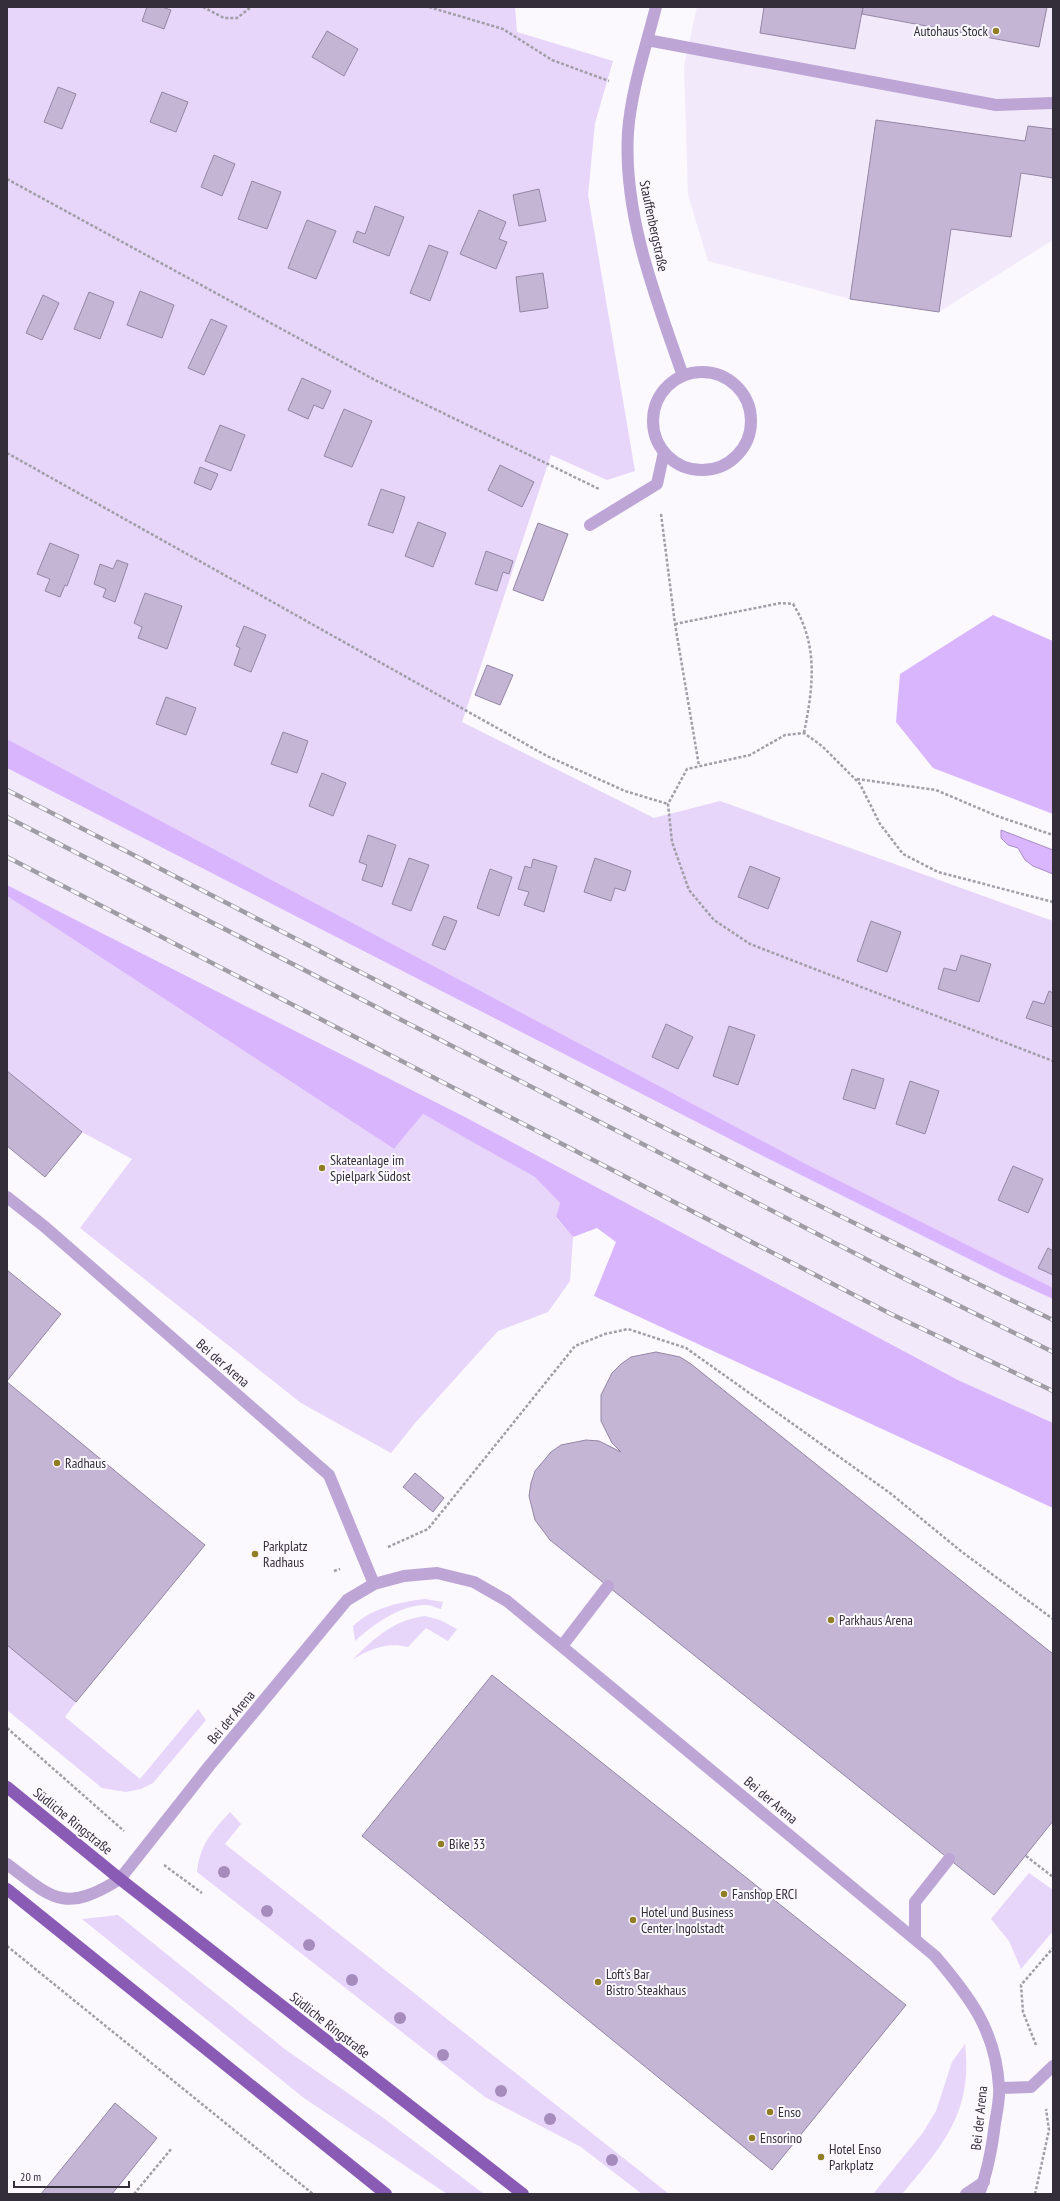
<svg xmlns="http://www.w3.org/2000/svg" width="1060" height="2201" font-family="'PT Sans Narrow',sans-serif">
<rect width="100%" height="100%" fill="#fbf8fe"/>
<path fill="#f2eafb" d="M697,7H1053V240L939,312L850,299L708,261L688,195L684,66Z
M7,768L759,1154L1003,1276L1053,1299V1423L958,1380L465,1117L7,885Z"/>
<path fill="#e7d5fa" d="M7,7H515L517,32L613,61L595,123L588,195L635,471L607,480L551,455L462,722L654,818L720,801L1053,921V1289L806,1164L7,739Z
M7,896L394,1149L423,1114L536,1177L560,1203L556,1218L573,1237L570,1281L548,1312L498,1331L415,1423L391,1453L301,1403L80,1228L132,1159L82,1132L7,1071Z
M425,1599L443,1602L441,1609C436,1608 428,1604 423,1605C397,1607 374,1624 355,1641L353,1626C373,1608 398,1602 425,1599Z
M425,1616L440,1620L457,1629L448,1641L426,1628L408,1647C387,1642 370,1649 352,1660C375,1638 393,1620 425,1616Z
M7,1645L76,1702L65,1717L140,1779L198,1709L206,1720L153,1783L141,1789L126,1792L102,1788L7,1710Z
M230,1812L241,1824L225,1844L669,2194H642L581,2147L485,2097L197,1872C200,1844 212,1832 230,1812Z
M1029,1873L1053,1890V1931L1021,1969L1009,1941L991,1919Z
M118,1915L286,2050L382,2117L484,2194H447L304,2098L82,1919Z
M965,2044C973,2112 943,2145 902,2194H873L922,2134L936,2111L952,2062Z"/>
<path fill="#d9b5fe" d="M993,615L1053,641V814L933,768L896,722L900,674Z
M7,739L806,1164L1053,1288V1299L1003,1276L759,1154L7,768Z
M7,885L465,1117L958,1380L1053,1423V1508L594,1296L616,1242L597,1228L573,1237L556,1217L560,1203L535,1177L423,1114L394,1149L7,896Z"/>
<path fill="#d9b6fe" stroke="#a88dc4" d="M1001,830L1053,850V874L1033,866L1025,860L1018,848L1008,845L1001,838Z"/>
<path fill="#c4b5d5" stroke="#9486a4" d="M147,7H162L171,10L164,29L142,21Z
M764,7H863L855,49L760,33Z
M863,7H1047L1039,47L862,14Z
M327,31L358,49L344,76L312,57Z
M58,87L76,94L62,129L44,122Z
M162,92L188,102L176,132L150,122Z
M876,120L1025,141L1028,126L1053,129V178L1021,173L1011,237L951,229L939,312L850,299Z
M214,155L235,164L222,196L201,187Z
M252,181L281,192L267,229L238,219Z
M539,189L546,221L519,226L513,195Z
M375,206L404,217L389,256L353,242L357,231L365,234Z
M479,210L506,222L499,239L507,242L496,269L460,254Z
M307,220L336,231L316,279L288,268Z
M429,245L448,252L430,301L410,293Z
M543,273L548,308L520,312L516,277Z
M140,291L174,305L162,338L127,325Z
M89,292L114,302L100,339L74,329Z
M43,295L59,303L42,340L26,333Z
M211,319L227,326L204,375L188,368Z
M302,378L331,391L323,409L314,405L308,419L288,410Z
M344,409L372,421L352,467L324,456Z
M220,425L245,435L231,471L205,461Z
M500,465L534,482L522,507L488,490Z
M200,467L218,474L211,490L194,483Z
M381,489L405,497L393,533L368,525Z
M418,522L446,533L433,567L405,556Z
M538,523L568,534L543,601L513,590Z
M50,543L79,555L67,586L65,585L60,597L45,591L50,579L37,574Z
M486,551L513,561L509,574L503,572L497,591L475,584Z
M117,560L128,564L115,602L103,597L106,589L94,584L100,564L113,569Z
M145,593L182,606L167,649L138,638L142,627L134,623Z
M244,626L266,635L251,672L234,665L240,648L236,646Z
M487,665L513,675L500,705L475,695Z
M166,697L196,708L186,735L156,724Z
M283,732L308,741L297,773L271,764Z
M322,773L346,783L333,816L309,806Z
M368,835L396,845L382,887L362,880L367,865L359,862Z
M409,858L429,865L411,911L392,904Z
M595,858L631,871L625,891L615,888L611,901L584,892Z
M533,859L557,866L544,912L524,905L529,892L518,889L525,866L531,868Z
M750,866L780,878L768,909L738,897Z
M490,869L512,877L499,916L477,908Z
M444,916L457,921L445,950L432,945Z
M871,921L901,932L887,972L857,961Z
M961,955L991,964L979,1002L938,989L944,968L956,971Z
M1049,991L1053,993V1027L1026,1018L1033,1001L1044,1004Z
M666,1024L693,1037L678,1069L652,1057Z
M729,1026L755,1035L738,1085L713,1076Z
M852,1069L884,1079L875,1109L843,1099Z
M7,1071L82,1132L45,1177L7,1146Z
M910,1081L939,1091L925,1134L896,1124Z
M1013,1166L1043,1179L1028,1213L998,1200Z
M1048,1248L1053,1251V1275L1038,1268Z
M7,1270L61,1314L7,1381Z
M656,1352L680,1357L691,1364L1053,1654V1821L994,1895L550,1540L535,1520L529,1496L531,1483L535,1471L551,1452L561,1445L586,1440L599,1441L621,1452L612,1443L601,1421V1395L612,1373L621,1364L631,1357Z
M7,1382L205,1545L76,1702L7,1645Z
M415,1473L444,1498L433,1512L403,1487Z
M492,1675L906,2005L772,2170L362,1836Z
M115,2103L157,2138L112,2194H41Z"/>
<g fill="none" stroke-linecap="round" stroke-linejoin="round">
<path stroke="#a29ea7" stroke-width="2.5" stroke-dasharray="3 2" stroke-linecap="butt" d="M203,7L224,18H237L251,7
M429,7L503,29L552,60L609,81
M7,179L375,380L599,489
M7,453L547,756L625,791L668,804
M661,514L675,624L699,766
M675,624L781,603L793,604C819,645 813,688 804,733
M857,779L936,790L997,816L1053,835
M1053,902L938,872L903,854L880,824L860,784L822,746L804,733L785,735L750,755L687,769L668,804L672,842L689,890L714,920L750,944L1053,1061
M388,1547L428,1529L575,1346L605,1334L628,1329L686,1348L890,1493L962,1552L1053,1619
M334,1571L340,1569
M7,1728L124,1831
M1026,1856L1053,1877
M164,1865L202,1893
M7,1946L313,2194
M1036,2045L1023,2012L1021,1985L1053,1948
M134,2194L172,2148
M1035,2194L1049,2130L1046,2109"/>
<path stroke="#bda5d6" stroke-width="12" d="M656,7C646,46 631,91 628,132C623,216 656,298 683,376
M647,40L996,105L1053,103
M653 421a49 49 0 1 1 98 0a49 49 0 1 1-98 0Z
M590,525L657,484L664,452
M7,1197L45,1227L329,1475L374,1584
M562,1646L608,1586
M7,1864C54,1900 65,1913 120,1879L210,1765L347,1600L374,1584L404,1576L437,1573L474,1582L507,1601L935,1956C970,1997 996,2031 999,2087C1000,2098 997,2112 995,2123C992,2148 988,2171 979,2194
M915,1939V1902L949,1859
M1000,2088L1031,2087L1053,2066
M966,2194L984,2182"/>
<path stroke="#8a5bb5" stroke-width="12" d="M7,1787L120,1879L523,2194
M7,1889L386,2194"/>
<g stroke="#a09ca5" stroke-width="4.5">
<path id="rail" d="M7,790C355,968 700,1151 1053,1320
M7,817L899,1276L1053,1352
M7,857L889,1313L1053,1391"/>
</g>
<use href="#rail" stroke="#fbf8fe" stroke-width="3" stroke-dasharray="9" stroke-linecap="butt"/>
</g>
<g fill="#a68cbc">
<circle cx="224" cy="1872" r="6"/>
<circle cx="267" cy="1911" r="6"/>
<circle cx="309" cy="1945" r="6"/>
<circle cx="352" cy="1980" r="6"/>
<circle cx="400" cy="2018" r="6"/>
<circle cx="443" cy="2055" r="6"/>
<circle cx="501" cy="2091" r="6"/>
<circle cx="550" cy="2119" r="6"/>
<circle cx="612" cy="2160" r="6"/>
</g>
<g fill="#907d24" stroke="#fbf8fe" stroke-width="1.5">
<circle cx="996" cy="31" r="4"/>
<circle cx="322" cy="1168" r="4"/>
<circle cx="57" cy="1463" r="4"/>
<circle cx="255" cy="1554" r="4"/>
<circle cx="831" cy="1620" r="4"/>
<circle cx="441" cy="1844" r="4"/>
<circle cx="724" cy="1894" r="4"/>
<circle cx="633" cy="1920" r="4"/>
<circle cx="598" cy="1982" r="4"/>
<circle cx="770" cy="2112" r="4"/>
<circle cx="752" cy="2138" r="4"/>
<circle cx="821" cy="2157" r="4"/>
</g>
<g text-anchor="middle" stroke-width="4" stroke-linejoin="round" paint-order="stroke">
<g font-size="14" fill="#342e3b" stroke="#fbf8fe" text-anchor="start">
<text x="988" y="36" text-anchor="end">Autohaus Stock</text>
<text x="330" y="1165">Skateanlage im<tspan x="330" dy="16">Spielpark Südost</tspan></text>
<text x="65" y="1468">Radhaus</text>
<text x="263" y="1551">Parkplatz<tspan x="263" dy="16">Radhaus</tspan></text>
<text x="839" y="1625">Parkhaus Arena</text>
<text x="449" y="1849">Bike 33</text>
<text x="732" y="1899">Fanshop ERCI</text>
<text x="641" y="1917">Hotel und Business<tspan x="641" dy="16">Center Ingolstadt</tspan></text>
<text x="606" y="1979">Loft’s Bar<tspan x="606" dy="16">Bistro Steakhaus</tspan></text>
<text x="778" y="2117">Enso</text>
<text x="760" y="2143">Ensorino</text>
<text x="829" y="2154">Hotel Enso<tspan x="829" dy="16">Parkplatz</tspan></text>
</g>
<g font-size="14" fill="#342e3b" stroke="#fbf8fe">
<text transform="translate(654 226) rotate(78)" y="5">Stauffenbergstraße</text>
<text transform="translate(223 1363) rotate(41)" y="5">Bei der Arena</text>
<text transform="translate(231 1717) rotate(-50)" y="5">Bei der Arena</text>
<text transform="translate(771 1800) rotate(40)" y="5">Bei der Arena</text>
<text transform="translate(73 1821) rotate(39)" y="5">Südliche Ringstraße</text>
<text transform="translate(330 2025) rotate(38)" y="5">Südliche Ringstraße</text>
<text transform="translate(979 2118) rotate(-84)" y="5">Bei der Arena</text>
</g>
</g>
<rect width="1060" height="2201" fill="none" stroke="#342e3b" stroke-width="16"/>
<path d="M14 2181v6h115v-6" fill="none" stroke="#342e3b" stroke-width="2"/>
<text x="20" y="2181" font-size="12" fill="#342e3b" stroke="#fbf8fe" stroke-width="3" paint-order="stroke">20 m</text>
</svg>
